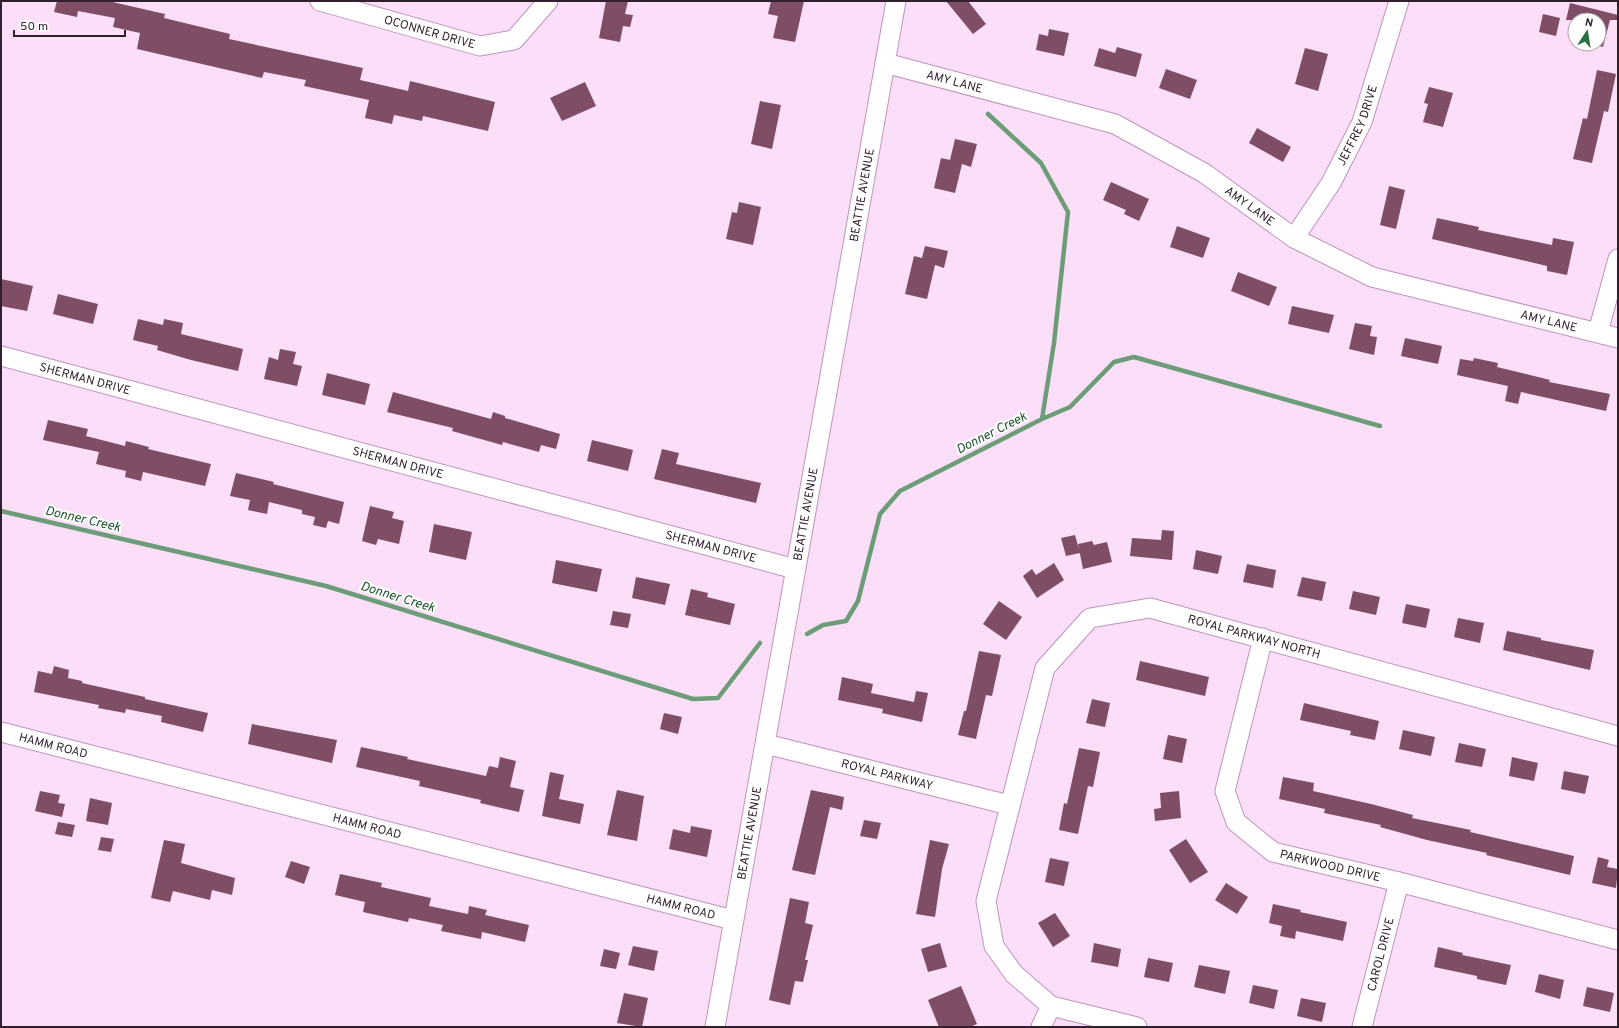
<svg xmlns="http://www.w3.org/2000/svg" width="1619" height="1028" font-family="Overpass,sans-serif">
<rect width="100%" height="100%" fill="#fbdef7"/>
<g fill="none" stroke-linecap="round" stroke-linejoin="round">
<path stroke="#6d9d78" stroke-width="4.5" d="M1042,419L1070,407L1114,362L1134,357L1380,426
M1,511L326,586L693,699L718,698L760,643
M807,634L823,625L846,621L858,601L880,514L900,491L1042,419L1054,343L1068,212L1041,163L988,114"/>
</g>
<path fill="#804d66" d="M57,1H108L165,14L164,18L230,34L229,39L363,68L360,80L408,91L410,81L495,102L488,131L423,116L422,121L394,115L392,124L365,118L369,100L304,86L306,80L264,72L262,78L137,49L140,33L113,27L115,18L78,11L77,17L54,12Z
M606,1H628L625,14L633,15L630,27L623,26L620,42L599,38Z
M771,1H804L795,42L773,38L778,16L768,14Z
M946,1H968L986,24L973,34Z
M1570,3L1618,15V20H1610L1603,47L1599,46V20H1566Z
M1543,14L1560,18L1556,36L1539,32Z
M1049,29L1069,33L1064,56L1036,50L1039,34L1048,36Z
M1117,47L1142,54L1136,77L1094,66L1099,48L1115,53Z
M1305,48L1328,54L1318,91L1295,84Z
M1166,69L1197,80L1190,99L1159,88Z
M1597,70L1616,74L1608,112L1604,111L1592,163L1573,159L1583,118L1587,119Z
M585,82L596,106L562,121L550,98Z
M1429,87L1453,93L1443,127L1423,122L1428,104L1424,103Z
M760,101L781,105L772,149L751,144Z
M1257,128L1291,147L1283,162L1249,143Z
M955,139L977,144L971,167L962,164L955,193L934,188L941,158L950,160Z
M1111,182L1149,199L1139,221L1124,214L1126,210L1103,200Z
M1389,186L1405,190L1396,229L1380,225Z
M739,202L761,207L753,245L726,239L732,212L737,213Z
M1437,218L1479,227L1478,230L1552,245L1553,238L1574,242L1567,275L1547,271V266L1432,239Z
M1177,226L1210,238L1203,258L1170,247Z
M925,246L948,251L944,268L935,265L927,299L905,294L914,256L922,258Z
M1238,272L1277,287L1269,306L1231,291Z
M1,279L33,286L27,311L1,306Z
M58,294L98,304L93,324L53,314Z
M1292,306L1334,315L1329,333L1288,324Z
M138,319L163,325L164,319L183,323L181,334L243,349L238,371L191,360L157,350L158,346L133,340Z
M1355,323L1372,326L1370,336L1377,337L1374,355L1349,349Z
M1405,338L1442,346L1438,364L1401,356Z
M280,349L296,352L293,364L302,366L297,386L264,379L269,357L278,360Z
M1474,358L1498,363L1497,367L1550,380L1549,382L1610,394L1606,411L1521,392L1518,404L1505,401L1508,386L1457,375L1460,359L1473,361Z
M327,373L370,384L365,405L322,395Z
M393,392L491,419L493,412L505,416V418L560,434L556,449L541,445L539,452L503,442L502,445L452,431L453,428L387,412Z
M48,420L88,429L86,436L125,446L126,441L149,447L148,449L211,464L205,486L143,472L141,481L125,477L126,471L96,464L99,452L43,440Z
M592,440L633,450L628,471L587,461Z
M662,449L679,453L676,464L761,483L756,503L654,479Z
M236,473L274,482L273,484L344,502L339,524L328,521L326,528L313,525L315,517L302,514V510L269,502L267,514L248,510L250,500L230,496Z
M370,506L394,512L392,518L404,521L399,544L378,539L376,545L362,541Z
M434,524L472,532L466,560L429,552Z
M1162,530L1174,531L1172,560L1130,556L1132,538L1161,540Z
M1075,535L1080,553L1066,556L1061,538Z
M1092,541L1094,545L1107,542L1112,562L1083,569L1078,544Z
M1196,550L1222,556L1218,574L1193,569Z
M556,560L602,569L597,592L552,583Z
M1054,563L1064,580L1037,598L1023,576L1032,569L1036,575Z
M1247,564L1276,570L1273,588L1243,582Z
M636,577L670,584L665,605L632,598Z
M1302,577L1326,582L1322,601L1297,596Z
M691,589L708,593L707,597L735,604L730,625L685,615Z
M1353,591L1380,597L1376,615L1349,609Z
M999,601L1022,617L1006,640L983,624Z
M1406,604L1430,609L1426,628L1402,623Z
M613,611L631,614L628,628L610,625Z
M1458,618L1484,623L1480,643L1454,637Z
M1507,631L1541,638V640L1594,650L1590,670L1503,650Z
M979,651L1001,655L992,696L986,695L976,739L958,735L964,711H966Z
M1140,661L1209,677L1205,696L1136,680Z
M54,666L69,670L68,678L82,681V683L145,697V699L208,713L203,732L161,722L162,716L126,709L125,713L98,708L99,705L34,692L38,671L52,674Z
M842,677L873,684L871,693L914,702L916,691L928,693L922,722L882,713L883,709L838,700Z
M1092,699L1110,703L1105,727L1086,723Z
M1304,703L1379,721L1375,740L1350,735L1351,731L1300,720Z
M664,713L682,717L678,734L660,729Z
M252,724L337,740L332,763L248,744Z
M1403,730L1435,737L1431,756L1399,749Z
M1168,735L1187,739L1182,763L1163,759Z
M1459,743L1486,749L1482,767L1455,762Z
M361,747L408,757L407,759L486,776L489,766L498,768L500,757L516,761L510,787L524,790L519,812L480,803L481,800L419,786L420,781L356,767Z
M1079,748L1100,752L1093,787L1088,786L1078,834L1059,830L1064,803L1067,804Z
M1512,757L1538,763L1534,781L1509,776Z
M1564,771L1589,776L1585,794L1561,789Z
M550,772L564,775L559,799L584,804L580,824L542,816Z
M1283,777L1314,783L1313,791L1371,804L1413,815L1412,818L1471,830L1470,832L1574,856L1570,875L1486,855L1487,853L1427,840L1380,827L1381,825L1324,813L1325,809L1279,799Z
M617,790L644,796L637,841L607,835Z
M811,790L844,797L842,810L830,807L815,875L792,870Z
M40,791L60,795L58,803L65,804L62,817L35,811Z
M1179,791L1181,818L1155,821L1154,809L1161,808L1160,793Z
M90,798L112,803L108,825L86,821Z
M864,820L881,823L877,839L860,836Z
M58,822L75,825L72,837L55,834Z
M691,826L712,830L707,857L669,849L673,829L690,833Z
M101,837L114,839L111,852L98,850Z
M1186,839L1208,872L1190,883L1169,850Z
M164,840L185,844L181,863L235,878L232,895L212,890L210,900L173,891L170,902L151,898Z
M930,840L949,844L942,869L935,917L916,914Z
M1598,857L1609,860L1607,867L1618,869L1616,888L1592,883Z
M1050,858L1069,862L1064,886L1045,882Z
M291,861L310,867L304,884L285,877Z
M340,874L382,883L381,887L431,898L429,906L468,914L469,906L487,910L485,915L529,925L525,942L482,932L481,939L441,931L443,925L409,918L408,922L363,912L365,902L335,895Z
M1226,883L1248,897L1237,914L1215,900Z
M790,898L809,902L805,923L813,925L805,960H808L803,982L795,981L790,1005L769,1000Z
M1273,904L1301,910L1300,912L1347,922L1343,941L1296,931L1295,939L1280,936L1282,926L1269,923Z
M1055,913L1070,936L1053,947L1038,923Z
M940,943L947,967L928,972L921,949Z
M1094,943L1121,949L1118,967L1091,962Z
M633,946L658,951L654,971L628,965Z
M1438,947L1463,953L1462,955L1511,965L1506,985L1477,979V976L1434,967Z
M604,949L620,953L616,969L600,966Z
M1148,958L1173,963L1169,982L1144,977Z
M1199,965L1230,971L1225,994L1194,987Z
M1539,974L1564,980L1560,999L1535,992Z
M1253,985L1278,990L1274,1009L1249,1003Z
M961,986L977,1024L970,1027H939L928,1000Z
M1587,987L1614,993L1610,1012L1583,1006Z
M624,993L648,998L642,1027L617,1023Z
M1301,998L1326,1003L1322,1022L1297,1016Z"/>
<g fill="none" stroke-linecap="round" stroke-linejoin="round">
<g stroke="#c193bc" stroke-width="21">
<g id="minor">
<path id="s1" d="M320,1L480,46L514,40L548,1"/>
<path id="s2" d="M885,63L1115,124L1204,173L1294,238L1372,277L1618,338"/>
<path id="s3" d="M1294,238L1331,183L1362,122L1399,1"/>
<path d="M1598,332L1618,259"/>
<path id="s4" d="M1,356L795,569"/>
<path id="s5" d="M1263,638L1225,791L1236,822L1273,852L1399,882L1618,940"/>
<path id="s6" d="M1,732L733,920"/>
<path id="s7" d="M766,744L1009,805"/>
<path id="s8" d="M715,1027L896,1"/>
<path d="M1041,1027L1051,1006"/>
<path id="s9" d="M1137,1027L1051,1006L1014,974L994,946L986,901L1045,668L1090,618L1150,608L1618,736"/>
<path id="s10" d="M1362,1027L1399,882"/>
</g>
</g>
<use href="#minor" stroke="#fff" stroke-width="19"/>
</g>
<g text-anchor="middle" stroke-width="4" stroke-linejoin="round" paint-order="stroke">
<g font-size="12" fill="#301f2f" stroke="#fff">
<text dy="4" stroke="none"><textPath href="#s1" startOffset="114">OCONNER DRIVE</textPath></text>
<text dy="4" stroke="none"><textPath href="#s2" startOffset="72">AMY LANE</textPath></text>
<text dy="4" stroke="none"><textPath href="#s3" startOffset="130">JEFFREY DRIVE</textPath></text>
<text dy="4" stroke="none"><textPath href="#s8" startOffset="845">BEATTIE AVENUE</textPath></text>
<text dy="4" stroke="none"><textPath href="#s2" startOffset="396">AMY LANE</textPath></text>
<text dy="4" stroke="none"><textPath href="#s2" startOffset="720">AMY LANE</textPath></text>
<text dy="4" stroke="none"><textPath href="#s4" startOffset="87">SHERMAN DRIVE</textPath></text>
<text dy="4" stroke="none"><textPath href="#s4" startOffset="411">SHERMAN DRIVE</textPath></text>
<text dy="4" stroke="none"><textPath href="#s8" startOffset="521">BEATTIE AVENUE</textPath></text>
<text dy="4" stroke="none"><textPath href="#s4" startOffset="735">SHERMAN DRIVE</textPath></text>
<text dy="4" stroke="none"><textPath href="#s9" startOffset="694">ROYAL PARKWAY NORTH</textPath></text>
<text dy="4" stroke="none"><textPath href="#s6" startOffset="54">HAMM ROAD</textPath></text>
<text dy="4" stroke="none"><textPath href="#s7" startOffset="125">ROYAL PARKWAY</textPath></text>
<text dy="4" stroke="none"><textPath href="#s6" startOffset="378">HAMM ROAD</textPath></text>
<text dy="4" stroke="none"><textPath href="#s8" startOffset="197">BEATTIE AVENUE</textPath></text>
<text dy="4" stroke="none"><textPath href="#s5" startOffset="297">PARKWOOD DRIVE</textPath></text>
<text dy="4" stroke="none"><textPath href="#s6" startOffset="702">HAMM ROAD</textPath></text>
<text dy="4" stroke="none"><textPath href="#s10" startOffset="75">CAROL DRIVE</textPath></text>
</g>
<g font-size="13" font-style="italic" fill="#1f542e" stroke="#fff">
<text transform="translate(991 432) rotate(-27)" y="5">Donner Creek</text>
<text transform="translate(83 518) rotate(13)" y="5">Donner Creek</text>
<text transform="translate(398 596) rotate(17)" y="5">Donner Creek</text>
</g>
</g>
<rect width="1619" height="1028" fill="none" stroke="#301f2f" stroke-width="4"/>
<g transform="translate(1587 32) rotate(12)"><circle r="19" fill="#ffffff" stroke="#aca5ac"/>
<path d="M0-3L7 15L0 10L-7 15Z" fill="#29713e"/>
<text y="-6" font-size="11" font-weight="bold" text-anchor="middle" fill="#301f2f">N</text>
</g>
<path d="M14 30v6h111v-6" fill="none" stroke="#301f2f" stroke-width="2"/>
<text x="20" y="30" font-size="12" fill="#301f2f" stroke="#ffffff" stroke-width="3" paint-order="stroke">50 m</text>
</svg>
